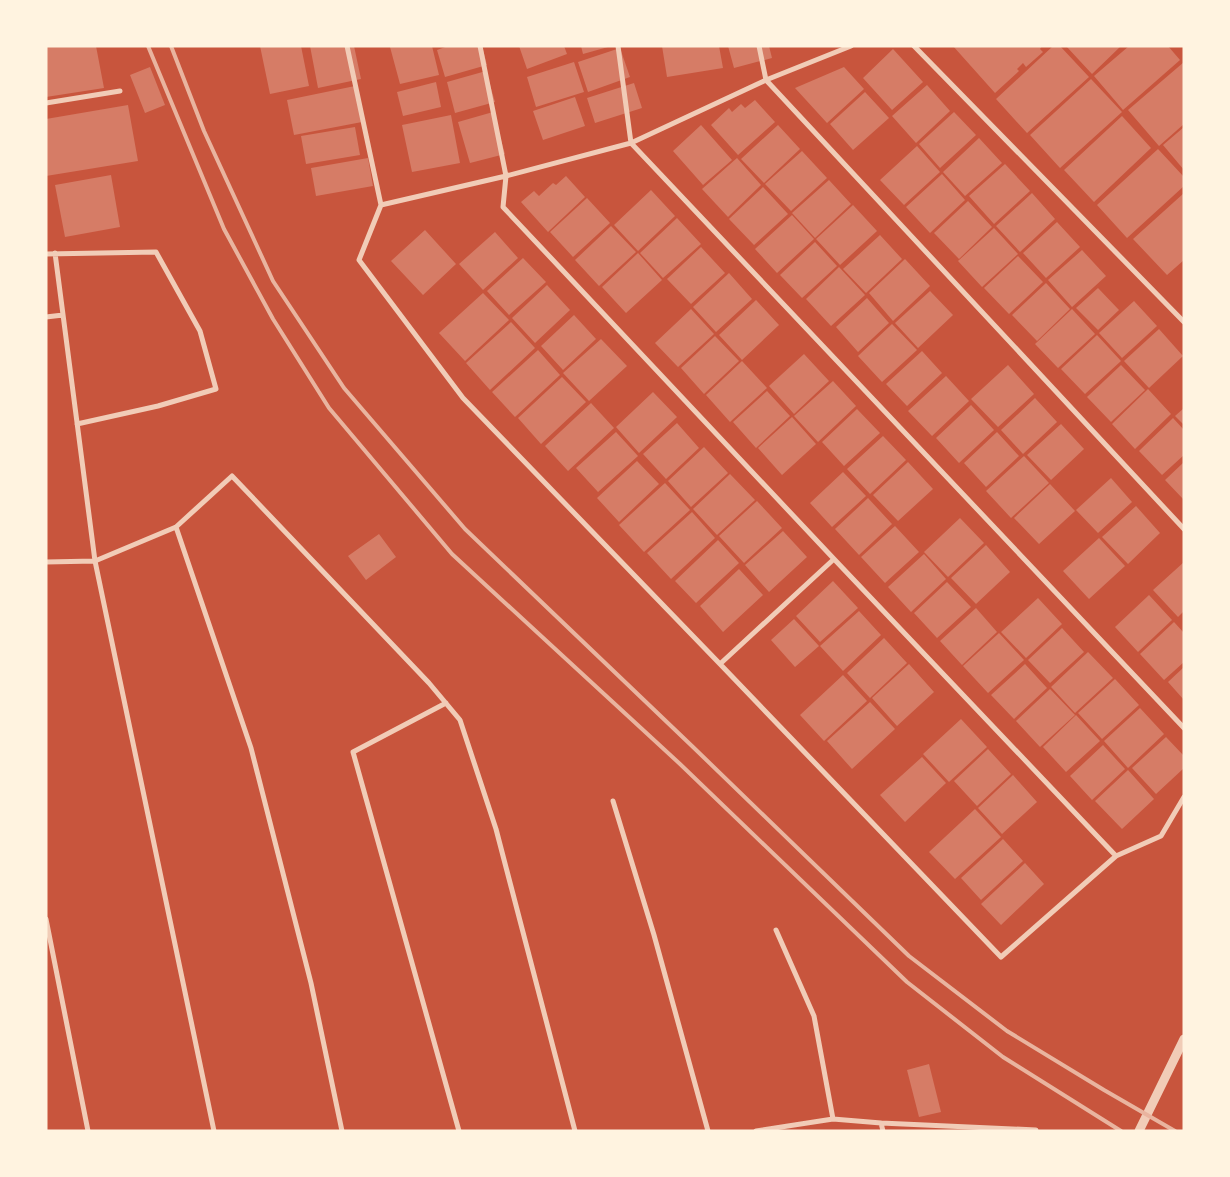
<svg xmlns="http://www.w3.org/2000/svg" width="1230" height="1177" font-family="Roboto,sans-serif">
<rect width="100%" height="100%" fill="#c8553d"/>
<path fill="#d67c66" d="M46,46H96L104,88L46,97Z
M260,46H301L309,86L270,94Z
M310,46H354L361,79L318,88Z
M432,46L439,75L400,84L390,47Z
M448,46H482L487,65L445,77L437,50Z
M519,46H564L567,54L527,69Z
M581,46H608V47L583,54Z
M662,46H719L723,68L667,77Z
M728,46H769L772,58L734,68Z
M953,46H1042L1040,49L1043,52L1026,67L1023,63L1017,69L1019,71L995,93Z
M1053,46H1060L1089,77L1027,133L996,99Z
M1066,46H1121L1092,74Z
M1129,46H1168L1180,60L1123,110L1094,76Z
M620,48L630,77L588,92L578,62Z
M893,49L923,82L892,110L863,78Z
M574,62L584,92L536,107L527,77Z
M1184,62V124L1159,146L1128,110Z
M150,67L165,105L145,113L130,75Z
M844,67L864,89L827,123L795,88Z
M486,71L495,102L455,113L447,82Z
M1091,79L1122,112L1060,168L1030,135Z
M436,82L441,107L403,116L397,92Z
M634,83L642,108L595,123L587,98Z
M927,85L950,111L916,143L892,116Z
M355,86L362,122L294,135L287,100Z
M865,92L889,118L853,150L830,124Z
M575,97L585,126L543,140L533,111Z
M755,100L775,122L738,155L711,125L729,108L732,112L741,104L745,108Z
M128,105L138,161L46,176V119Z
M493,112L505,154L470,163L458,122Z
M954,112L976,135L940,168L919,144Z
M451,115L460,163L412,172L402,125Z
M1122,116L1151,148L1094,202L1064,170Z
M701,125L732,160L703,185L673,151Z
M778,125L800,149L764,183L741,159Z
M355,127L360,155L306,164L301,136Z
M1184,127V170L1163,145Z
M979,138L1002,163L965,196L943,172Z
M917,146L940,172L904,205L880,180Z
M1158,149L1184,177V186L1127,238L1097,205Z
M802,151L827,178L791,211L765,184Z
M368,158L373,186L316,196L311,168Z
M737,158L761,185L728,217L702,189Z
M1005,164L1030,191L994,224L969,196Z
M942,174L965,200L930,233L906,207Z
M111,175L120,227L65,237L55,185Z
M566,176L585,197L548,232L521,202L534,191L539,196L553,183L556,185Z
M829,180L851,204L815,238L792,213Z
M763,187L788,214L754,245L729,219Z
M651,190L675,216L638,251L614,225Z
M1032,193L1055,219L1020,252L996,226Z
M1184,193V260L1167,275L1133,239Z
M587,198L610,223L573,257L550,232Z
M968,201L992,227L959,259L934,233Z
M853,205L877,231L840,265L816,239Z
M792,215L814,239L777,273L755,249Z
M677,218L701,244L663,278L640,253Z
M1057,222L1080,247L1046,278L1023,253Z
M611,226L636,252L599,286L575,260Z
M994,228L1018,254L982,287L958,261Z
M425,230L456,264L423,295L391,261Z
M495,232L518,258L483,290L459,264Z
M880,235L902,259L866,293L843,269Z
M815,242L837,266L802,298L780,275Z
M701,247L725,273L691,304L667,279Z
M1082,250L1106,276L1072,307L1048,280Z
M638,253L662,280L626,313L602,287Z
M1018,256L1043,282L1009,314L984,288Z
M523,258L546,282L509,315L487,291Z
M905,259L930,286L893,321L869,293Z
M839,267L865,295L831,326L806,299Z
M729,273L752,299L716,332L693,307Z
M1046,283L1070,309L1037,341L1012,315Z
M547,285L570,310L535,343L512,318Z
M1098,288L1119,310L1098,330L1076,308Z
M930,291L953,315L918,348L895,323Z
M483,293L509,320L465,361L439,333Z
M867,298L889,323L858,352L836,327Z
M756,300L779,325L742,360L719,335Z
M1134,301L1157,326L1122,358L1099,333Z
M691,309L714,334L678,367L655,343Z
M1072,309L1095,334L1058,368L1035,344Z
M574,315L596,339L563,370L541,346Z
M511,322L535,348L490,390L466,363Z
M892,324L917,350L882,382L858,356Z
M1159,329L1183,356L1149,388L1124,361Z
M1097,335L1121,361L1085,394L1061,369Z
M715,336L739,361L704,394L681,368Z
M601,339L627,366L589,401L563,373Z
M538,350L560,375L515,417L492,392Z
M922,351L942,373L907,406L886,384Z
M804,354L829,381L794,414L769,386Z
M742,361L767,388L730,422L706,395Z
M1008,365L1034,394L998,427L971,399Z
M1121,365L1145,390L1111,422L1087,397Z
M946,376L969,401L932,436L908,411Z
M562,377L586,402L541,444L518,418Z
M833,381L856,406L818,442L794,416Z
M1148,389L1171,414L1135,449L1112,424Z
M767,391L790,416L756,448L733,422Z
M653,392L677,417L639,453L616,427Z
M1035,398L1057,422L1023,454L1001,430Z
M591,403L614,428L568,471L545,446Z
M971,405L994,430L959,463L936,438Z
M1184,408V425L1175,416Z
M857,409L880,433L844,466L822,442Z
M792,417L816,444L782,475L758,448Z
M1173,418L1184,430V455L1162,475L1139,451Z
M677,423L699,448L666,479L643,454Z
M1061,424L1084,449L1051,480L1027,455Z
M616,432L638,456L598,492L576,468Z
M997,432L1019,456L986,487L964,463Z
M883,436L906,460L870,494L847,469Z
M704,447L728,473L691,507L668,481Z
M1024,456L1049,483L1011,518L986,491Z
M637,461L659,484L619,522L597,498Z
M908,462L933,489L898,521L873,495Z
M1184,462V500L1165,480Z
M843,472L866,496L832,527L810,503Z
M730,474L755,500L717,535L693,509Z
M1111,478L1132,502L1098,533L1076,510Z
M665,483L690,510L644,552L619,525Z
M1050,484L1075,511L1039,544L1014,518Z
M868,498L892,524L859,555L835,529Z
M757,501L782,528L744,563L719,536Z
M1136,506L1160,533L1128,564L1102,537Z
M692,512L715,538L671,579L647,553Z
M960,518L984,543L948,577L924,552Z
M895,526L919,552L885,583L861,557Z
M783,531L807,557L769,592L745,565Z
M379,534L396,557L366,580L348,556Z
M1099,538L1125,566L1089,599L1063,571Z
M718,540L739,563L696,603L675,581Z
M986,545L1010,572L976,604L951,578Z
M924,554L946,579L911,612L888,587Z
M1184,562V611L1178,617L1153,590Z
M739,569L763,595L723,632L700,606Z
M833,581L858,608L820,642L796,616Z
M947,582L971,607L937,638L914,613Z
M1149,595L1172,620L1138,652L1115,627Z
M1038,598L1062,624L1026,658L1001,632Z
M976,608L997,632L962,665L940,641Z
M859,611L881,635L843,671L820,646Z
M794,619L819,646L795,667L771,640Z
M1174,622L1184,633V662L1164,680L1140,654Z
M1062,628L1084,652L1050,683L1028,660Z
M999,633L1024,660L988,693L963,666Z
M884,638L907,663L870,698L847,673Z
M1088,652L1113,678L1075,713L1051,687Z
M909,664L934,692L897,726L872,698Z
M1025,664L1047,688L1014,719L991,695Z
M1184,667V700L1168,682Z
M843,675L867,701L824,741L800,715Z
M1115,679L1139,705L1102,739L1078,713Z
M1050,689L1075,715L1040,747L1016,721Z
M870,702L895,729L852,769L827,741Z
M1140,708L1164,734L1128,768L1104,741Z
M1076,715L1100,741L1066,772L1043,747Z
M961,719L987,747L949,782L923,754Z
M1166,737L1184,756V768L1156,794L1132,768Z
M1103,745L1125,769L1092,800L1070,776Z
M988,749L1011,774L977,806L954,781Z
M922,757L946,783L905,822L880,795Z
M1128,770L1154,799L1122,829L1095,801Z
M1013,775L1037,802L1002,834L978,808Z
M975,809L1001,837L955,879L929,852Z
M1003,839L1023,861L981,900L961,878Z
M1025,863L1044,884L1001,925L981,904Z
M929,1064L941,1112L919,1117L907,1070Z"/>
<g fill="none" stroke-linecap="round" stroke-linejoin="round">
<path stroke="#f1ccb7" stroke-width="5" d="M347,46L381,205L359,260L463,398L720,664L1001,957L1116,856L1161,836L1184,797
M480,46L506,176L503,207L834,559L1116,856
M618,46L631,143L1184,728
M759,46L766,80L1184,529
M914,46L1184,322
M46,103L120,91
M381,205L506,176L631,143L766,80L851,46
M55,253L95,561L214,1131
M46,254L156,252L200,331L216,389L158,406L77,424
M46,317L63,315
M176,527L251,748L311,983L342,1131
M46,562L95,561L176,527L232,476L429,683L460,720L496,829L575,1131
M720,664L834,559
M446,703L353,752L459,1131
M613,801L654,935L708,1131
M46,919L88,1131
M776,930L814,1016L833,1119
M881,1123L883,1131
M756,1131L833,1119L881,1123L1036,1130"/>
<path stroke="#f1ccb7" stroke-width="9" d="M1139,1131L1184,1039"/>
<path stroke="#e9b49f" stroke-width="4" d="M148,46L224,229L273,319L329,408L452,554L680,764L907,982L1003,1057L1121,1131
M171,46L204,131L273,281L344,388L465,529L693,747L909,956L1007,1031L1104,1090L1175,1131"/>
</g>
<rect width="1230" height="1177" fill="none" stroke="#fff3e0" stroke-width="95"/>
</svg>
